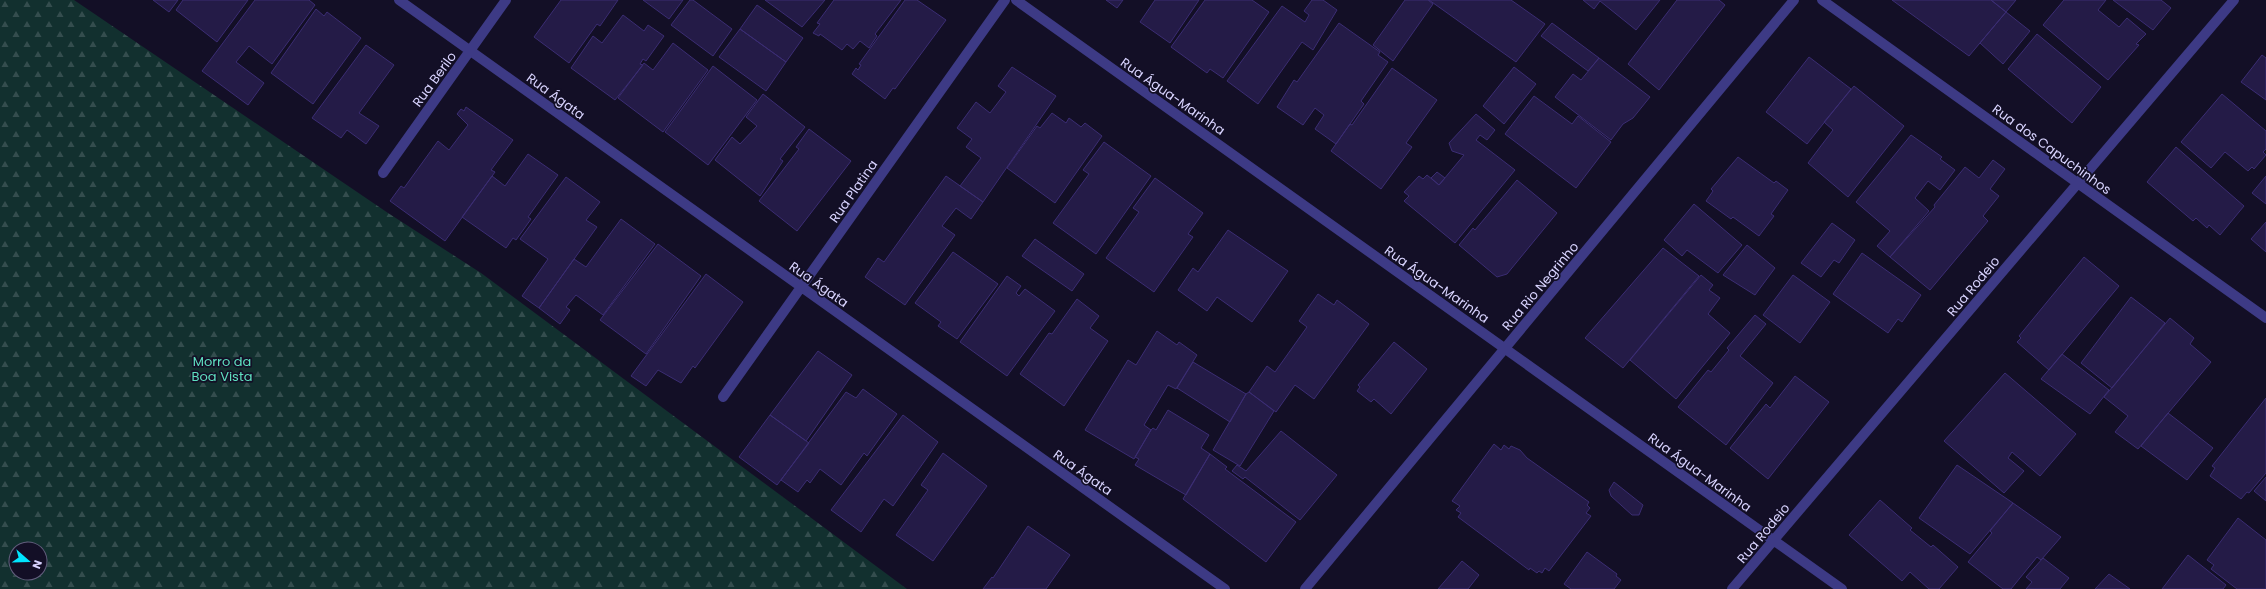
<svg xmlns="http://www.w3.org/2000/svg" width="2266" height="589" font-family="Poppins,sans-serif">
<defs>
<pattern id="forest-firs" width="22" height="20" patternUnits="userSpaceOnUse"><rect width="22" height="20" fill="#12302f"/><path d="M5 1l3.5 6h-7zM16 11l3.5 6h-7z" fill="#344d4e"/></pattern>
</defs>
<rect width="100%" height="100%" fill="#130f26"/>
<path fill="url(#forest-firs)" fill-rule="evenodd" d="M0,0H74L388,213L481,273L907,589H0ZM16,549H40V573H16Z"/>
<path fill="#241b47" stroke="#3b2d73" d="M153,0H178L169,12Z
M183,0H248L217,42L176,10Z
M255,0H309L315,5L272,64L249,46L236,62L264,83L248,105L202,71Z
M561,0H618L600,26L597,24L569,63L534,37Z
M643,0H683L669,19Z
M690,0H693L732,29L713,56L671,25Z
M765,0H825L802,27Z
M834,0H901L875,34L877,36L869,48L860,41L853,49L847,44L842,50L820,34L819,36L813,33L820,24L817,23Z
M905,0H917L946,20L895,89L893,88L885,99L852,74L856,68L858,70L861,65L859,64Z
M1106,0H1123L1117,8Z
M1155,0H1199L1170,43L1140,22Z
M1205,0H1252L1269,12L1223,78L1210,69L1207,73L1171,47Z
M1312,0H1323L1337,10L1313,50L1302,42L1258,104L1227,81L1282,6L1305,22L1309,15L1304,11Z
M1405,0H1428L1433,4L1393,61L1373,45Z
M1429,0H1511L1545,24L1516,62Z
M1583,0H1660L1636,30L1600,1L1594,9Z
M1677,0H1719L1725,5L1659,90L1628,64Z
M1892,0H1991L2006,12L1969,56Z
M1991,0H2016L2006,12Z
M2064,0H2106L2098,10L2119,27L2127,18L2146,34L2136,44L2139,45L2108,80L2043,25Z
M2113,0H2161L2171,8L2153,30Z
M757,5L803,38L786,62L740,29Z
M316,9L324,16L327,12L361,38L313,104L271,73Z
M2006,12L2030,31L2003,64L1980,43Z
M623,15L644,31L648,25L664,36L646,61L643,59L640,64L643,65L615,100L571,68L593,36L602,43Z
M1339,23L1380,52L1378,55L1388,62L1361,101L1364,104L1336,144L1315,129L1324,115L1315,108L1303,125L1277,107L1294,80L1297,82Z
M1552,23L1599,58L1588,71L1541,36Z
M740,29L786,62L766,91L719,57Z
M2037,34L2101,87L2072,123L2008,69Z
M673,43L708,70L663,132L618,98L644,63L653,70Z
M366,45L394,65L359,113L379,126L366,144L347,130L341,138L312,118Z
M2262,55L2266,58V100L2241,82Z
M1809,57L1851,89L1807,144L1766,112Z
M1599,58L1650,97L1633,118L1623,124L1611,140L1555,97L1573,74L1581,80Z
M713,66L757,100L708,165L665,132Z
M1012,67L1056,96L983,202L960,186L981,158L966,147L972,139L957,128L976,102L990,113L1006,92L998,86Z
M1514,67L1536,84L1504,124L1483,106Z
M1392,68L1437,100L1406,143L1412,147L1381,189L1331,151L1350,124L1352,125Z
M1854,86L1904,126L1848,197L1808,163L1833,130L1824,122Z
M763,94L805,127L780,159L783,161L760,196L715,160L732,137L740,144L757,126L746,117Z
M2222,94L2266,131V149L2263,152L2266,155L2254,169L2252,167L2248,171L2225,152L2211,168L2181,142Z
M1534,96L1572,124L1578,116L1611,142L1576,188L1505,134Z
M466,107L513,140L491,170L495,172L445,241L390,201L401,186L404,188L438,141L449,150L468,125L457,114L461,109L464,111Z
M1052,113L1066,123L1069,118L1081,127L1085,123L1102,136L1055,203L1007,168L1037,126L1040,128Z
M1476,114L1495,130L1487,140L1480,135L1476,140L1515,170L1455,243L1404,201L1409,196L1404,192L1419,176L1423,179L1427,175L1439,185L1464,155L1452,151L1449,143Z
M809,129L851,161L797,231L759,201L799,149L796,147Z
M1911,135L1942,157L1940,159L1955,170L1940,190L1928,181L1915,198L1929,211L1890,257L1877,246L1890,231L1856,202Z
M1104,142L1151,176L1096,254L1053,223L1089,174L1083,170Z
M2176,147L2244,206L2220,235L2209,225L2207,228L2196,218L2193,221L2147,182Z
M528,154L558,175L528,217L531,219L516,240L513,238L506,248L462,217L492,176L505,186Z
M1738,157L1774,183L1776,181L1788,190L1771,214L1774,216L1759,236L1733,217L1731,219L1706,201L1713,191L1711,189Z
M1993,160L2005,169L1990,189L1999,196L1983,216L1988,221L1930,290L1890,257L1935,207L1934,205L1965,167L1979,178Z
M1437,172L1445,178L1439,185L1431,178Z
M946,176L983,202L971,219L956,208L942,226L955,235L905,305L865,277L878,258L884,262Z
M2266,176V204L2252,193Z
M566,177L600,202L586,220L597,227L539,308L522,296L548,259L520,239Z
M1155,178L1203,213L1188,234L1193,237L1154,292L1106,258L1139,212L1133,208Z
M1517,180L1557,213L1507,274L1497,277L1459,245L1473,228L1475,230Z
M1694,204L1742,245L1718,273L1687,250L1682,256L1664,240Z
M621,219L655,244L603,315L576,295L566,307L570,310L560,324L539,308L574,259L586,267Z
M2266,222V252L2251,239Z
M1832,223L1855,240L1839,263L1834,260L1821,277L1801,263Z
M1228,230L1288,271L1252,322L1217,297L1207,311L1178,290L1193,268L1198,272Z
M1035,239L1084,274L1072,291L1022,256Z
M658,244L701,276L646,354L600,320Z
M1747,245L1775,268L1755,295L1723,275Z
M1663,248L1699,276L1623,368L1585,338Z
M953,252L998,284L957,339L938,326L941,322L915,303Z
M1862,253L1921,295L1902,322L1898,319L1888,333L1833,294Z
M2084,257L2119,286L2049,370L2017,342L2021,338L2019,336Z
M706,274L743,302L695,368L693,366L681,383L658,370L646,386L631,376Z
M1701,275L1713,285L1709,290L1720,298L1708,314L1730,333L1676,399L1630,360Z
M1793,275L1830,302L1800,343L1763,315Z
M1007,276L1021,286L1016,293L1019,296L1025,289L1055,311L1007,376L960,342Z
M1318,294L1334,305L1337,300L1369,324L1314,399L1295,385L1276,412L1249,392L1267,366L1275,372L1307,327L1299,321Z
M2131,297L2165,323L2112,388L2081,363Z
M1077,299L1099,316L1090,328L1108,341L1064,406L1020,374L1049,333L1052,334Z
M1755,315L1766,324L1740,356L1773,383L1726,445L1678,407L1708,370L1711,372L1729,350L1727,348Z
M2170,318L2194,338L2190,344L2211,362L2138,449L2115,432L2128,416L2104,397Z
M1157,331L1177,345L1179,342L1197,355L1176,389L1168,385L1144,425L1151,430L1134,459L1085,430L1128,360L1136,365Z
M1394,342L1427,369L1391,414L1374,399L1371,402L1357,391L1360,387L1358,385Z
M818,351L852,375L806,441L770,415Z
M2062,354L2109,390L2090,414L2041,379Z
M1193,362L1246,394L1230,422L1177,388Z
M2005,373L2076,434L2040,476L2012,452L2008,458L2024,471L2004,493L1944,441Z
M1795,376L1829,402L1768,479L1730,448L1766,404L1770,408Z
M863,389L897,414L867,456L864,453L841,485L820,469L810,483L807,480L798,492L781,480L846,392L856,398Z
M1249,392L1274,411L1240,466L1213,450L1246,394Z
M2266,398V473L2249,493L2247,492L2241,499L2210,476L2215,468L2212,466Z
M1168,410L1209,435L1201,448L1210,454L1186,495L1135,465L1139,459L1135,457L1151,430L1153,428L1156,430Z
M2168,413L2213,448L2187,480L2141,446Z
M770,415L809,443L777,485L739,457Z
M903,415L938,442L893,506L884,499L861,532L831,510Z
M1281,431L1337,475L1300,520L1245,477L1243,479L1232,471L1237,465L1246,471Z
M1494,444L1501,450L1504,445L1509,449L1511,446L1520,450L1527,458L1589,502L1587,505L1590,508L1586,513L1591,516L1549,571L1545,568L1542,573L1539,571L1537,573L1530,568L1529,570L1458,517L1461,513L1456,510L1460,506L1452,501Z
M943,453L987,486L933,561L896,535L928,490L921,485Z
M1210,454L1227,467L1225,469L1296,522L1266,562L1183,499Z
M1957,465L2013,503L1970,554L1919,518Z
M2266,477V501L2254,491Z
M1614,482L1643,505L1639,515H1632L1611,496L1609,490Z
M1880,500L1912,528L1910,530L1931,547L1933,545L1958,567L1939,589H1929L1910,572L1902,581L1849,535Z
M2013,503L2061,537L2041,560L2037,557L2011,589H2003L1968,562L1992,533L1990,531Z
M2238,518L2266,540V589H2237L2211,569L2214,565L2207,560Z
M1028,526L1070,555L1046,589H983L992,577L993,578Z
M1587,552L1617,574L1616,576L1621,580L1614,589H1571L1564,584Z
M2188,555L2226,585L2223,589H2162Z
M2043,558L2069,578L2060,589H2026L2032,582L2026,577Z
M1462,561L1479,575L1468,589H1438Z
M2109,574L2130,589H2095Z"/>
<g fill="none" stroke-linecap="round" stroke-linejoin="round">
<path stroke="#3d3a85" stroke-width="10" d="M399,0L1225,589
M1016,0L1842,589
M1822,0L2266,318
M383,173L506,0
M723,397L1005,0
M1305,589L1794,0
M1732,589L2234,0"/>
</g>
<g text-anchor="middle" stroke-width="3.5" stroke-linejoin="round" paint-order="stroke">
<g font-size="13" fill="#d9d4ff" stroke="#130f26">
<text transform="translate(434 79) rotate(-54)" y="5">Rua Berilo</text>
<text transform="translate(556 96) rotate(36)" y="5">Rua Ágata</text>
<text transform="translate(1173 96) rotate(35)" y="5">Rua Água-Marinha</text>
<text transform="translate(2052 149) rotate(36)" y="5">Rua dos Capuchinhos</text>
<text transform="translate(853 191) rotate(-55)" y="5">Rua Platina</text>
<text transform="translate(819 284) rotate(35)" y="5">Rua Ágata</text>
<text transform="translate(1437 284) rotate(35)" y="5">Rua Água-Marinha</text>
<text transform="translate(1540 286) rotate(-50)" y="5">Rua Rio Negrinho</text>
<text transform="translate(1973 286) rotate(-50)" y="5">Rua Rodeio</text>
<text transform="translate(1083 472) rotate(35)" y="5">Rua Ágata</text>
<text transform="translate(1700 472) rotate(36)" y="5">Rua Água-Marinha</text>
<text transform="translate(1763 533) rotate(-50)" y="5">Rua Rodeio</text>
</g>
<g font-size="13" fill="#5fe0c0" stroke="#130f26">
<text x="222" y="366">Morro da<tspan x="222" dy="15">Boa Vista</tspan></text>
</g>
</g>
<g transform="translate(28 561) rotate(110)"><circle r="19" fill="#130f26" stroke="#625e7d"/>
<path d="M0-3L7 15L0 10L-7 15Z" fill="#00e5ff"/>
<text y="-6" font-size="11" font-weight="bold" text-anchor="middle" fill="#d9d4ff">N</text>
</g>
</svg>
